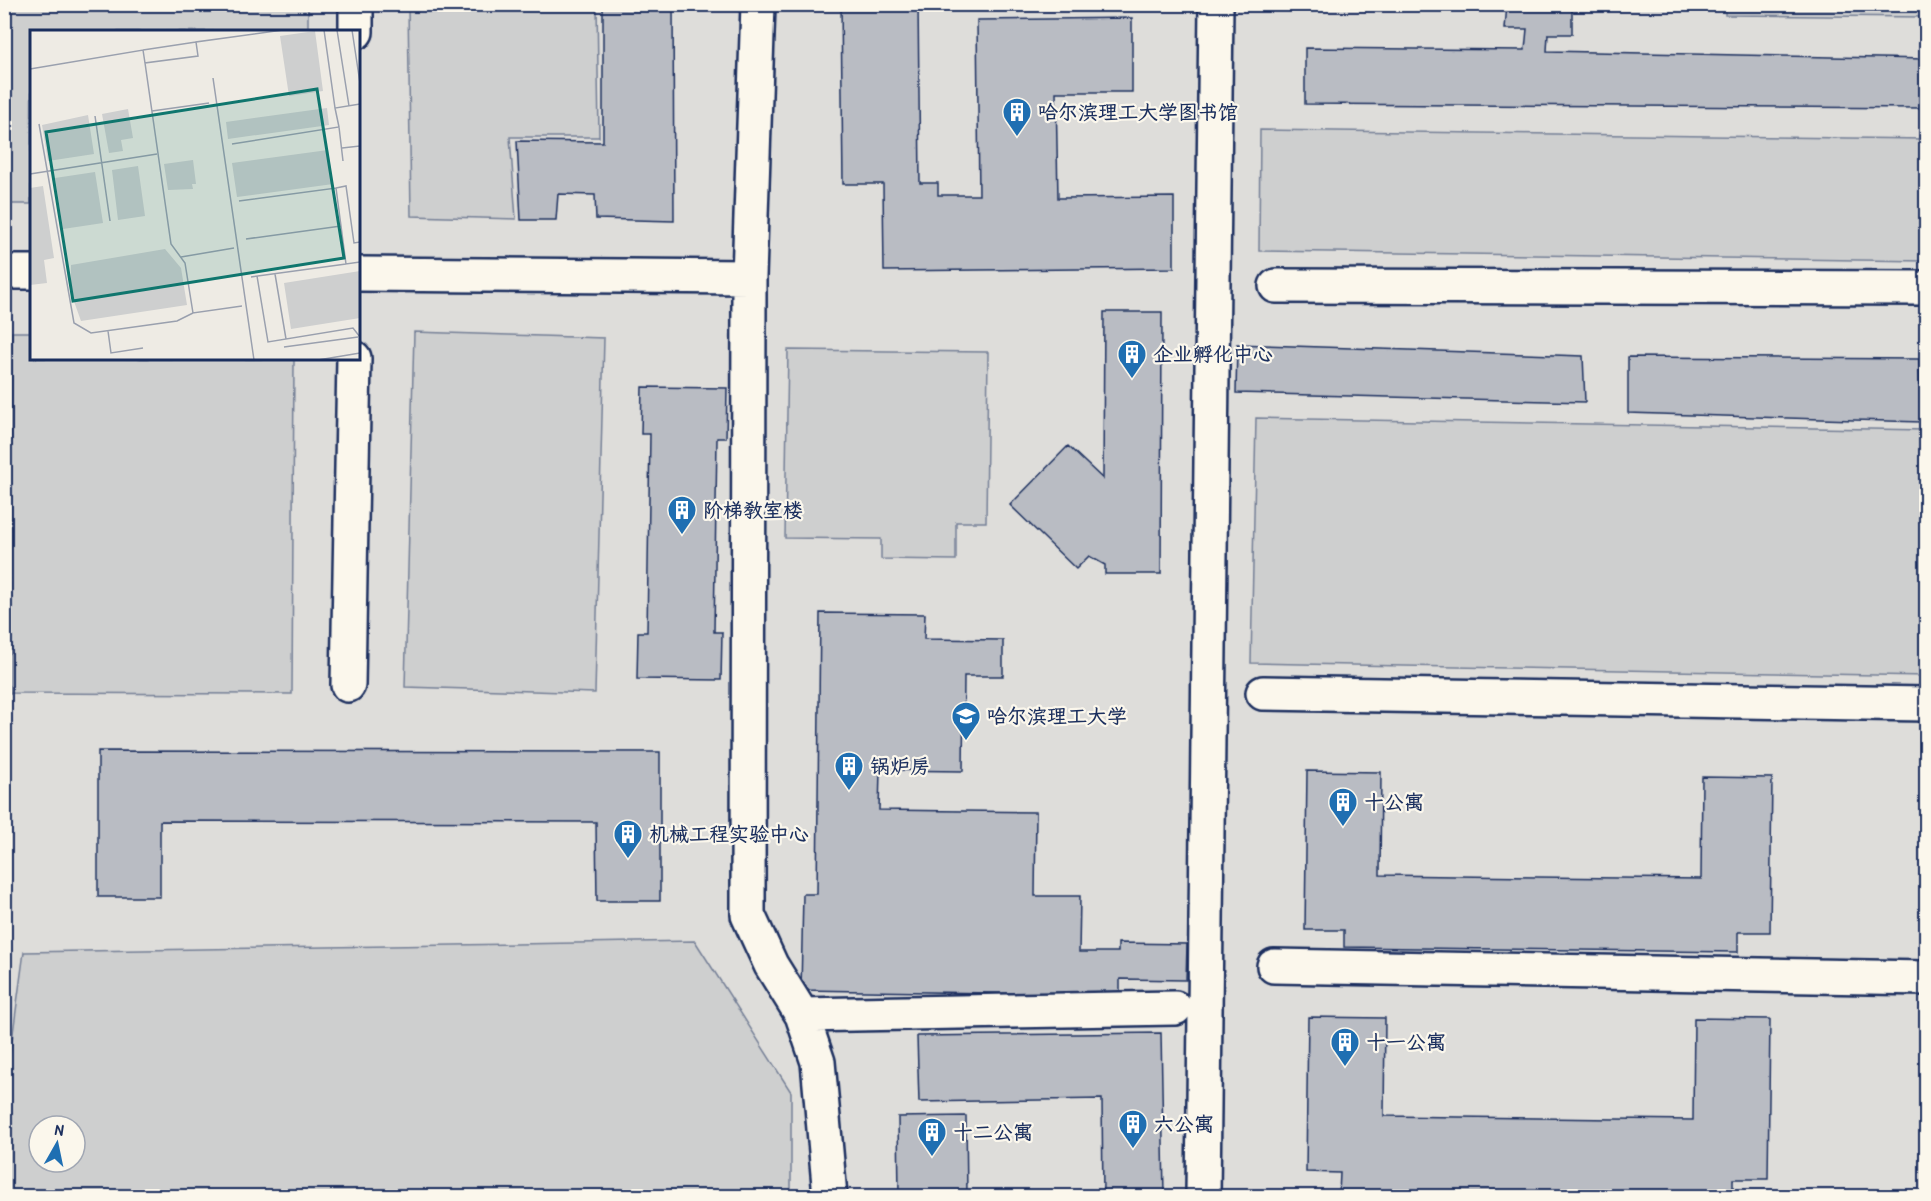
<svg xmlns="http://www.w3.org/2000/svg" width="1931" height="1201" font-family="'Patrick Hand','LXGW WenKai TC',sans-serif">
<rect width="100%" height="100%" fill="#eeebe4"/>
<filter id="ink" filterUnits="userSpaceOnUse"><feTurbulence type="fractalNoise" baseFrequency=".0167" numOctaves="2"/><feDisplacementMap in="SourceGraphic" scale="12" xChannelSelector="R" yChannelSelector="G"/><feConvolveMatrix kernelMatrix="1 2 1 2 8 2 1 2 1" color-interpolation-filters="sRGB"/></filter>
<g filter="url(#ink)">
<path fill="#deddda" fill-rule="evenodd" d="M5,5H1926V1196H5ZM32,32H358V358H32ZM39,1126H75V1162H39Z"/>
<path fill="#cecfcf" stroke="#747f96" stroke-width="1.5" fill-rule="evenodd" d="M5,4L308,5V31L32,32L31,204H5Z
M408,5H597L599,137H510L516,219L411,216Z
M1725,5H1926V17L1725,15Z
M1260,130L1926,139V261L1259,251Z
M12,332H31L32,358L294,359L292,694L10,693Z
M414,332L604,338L595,693L405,687Z
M788,350L988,352L986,522H956V560L881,559V539L785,538Z
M1256,418L1926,430V676L1251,663Z
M695,941L791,1092V1196H5V1092L24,952ZM39,1126H75V1162H39Z"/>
<path fill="#b9bcc3" stroke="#1b2f5e" stroke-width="1.5" d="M603,4H673L674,221L596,219L595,195L558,194L556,220H521L517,141L603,142Z
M841,4H918L920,183H938V195H979L977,20L1132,18V92H1056L1058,198L1174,197V268L884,271L883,184H843Z
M1507,4H1572V34H1548L1547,51L1926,59V108L1305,104V48L1525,50L1527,29H1505Z
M1104,312H1162L1161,574H1105V565L1089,556L1076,569L1010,505L1068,446L1103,479Z
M1237,344L1583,356L1585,402L1236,393Z
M1628,357L1919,359L1921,422L1628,413Z
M642,387L727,388L726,438H717L714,632H722L721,680L637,679L638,632H647L650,434H641Z
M820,613L925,614L924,639L1003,640V676H964L963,771L880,770L879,810L1036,812L1035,896H1080L1079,952H1118V943L1187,944L1186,980L1120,979V995L801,990L803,894H817Z
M98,751L660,752V901H597L596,822L160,821V897H98Z
M1307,771L1381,772L1380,875L1701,879L1702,777L1772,778L1770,932H1738V952L1344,947V930H1305Z
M1308,1017L1385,1018L1384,1116L1693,1120L1694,1018L1770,1019L1768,1179H1733V1196L1339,1194L1340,1173L1306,1172Z
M1161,1033L1164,1196H1103L1102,1099L919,1102L917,1036Z
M966,1116L967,1196H899L898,1117Z"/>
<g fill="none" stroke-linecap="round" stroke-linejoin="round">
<g stroke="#1b2f5e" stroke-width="38">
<path id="minor" d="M758,4L749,277L748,915L771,965L802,1015L818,1062L830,1196
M356,32V4
M4,272H32
M358,274L749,277
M1276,286L1926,288
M348,685L354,358
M1263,693L1926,704
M1274,966L1926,978
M802,1015L1175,1008
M1203,1196L1216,4"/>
</g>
<use href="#minor" stroke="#fbf7ec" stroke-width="33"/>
</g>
</g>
<defs>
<g id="building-pin" transform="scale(1.5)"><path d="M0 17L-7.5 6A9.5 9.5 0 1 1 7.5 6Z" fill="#1f6fb2" stroke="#fbf7ec"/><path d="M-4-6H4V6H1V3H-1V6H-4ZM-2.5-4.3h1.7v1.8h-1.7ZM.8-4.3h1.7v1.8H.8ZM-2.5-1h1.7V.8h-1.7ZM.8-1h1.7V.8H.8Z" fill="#fff"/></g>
<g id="university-pin" transform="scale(1.5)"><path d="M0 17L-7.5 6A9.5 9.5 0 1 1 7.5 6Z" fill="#1f6fb2" stroke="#fbf7ec"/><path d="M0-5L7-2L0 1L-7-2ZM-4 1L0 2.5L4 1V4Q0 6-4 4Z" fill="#fff"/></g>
</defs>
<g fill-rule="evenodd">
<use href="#building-pin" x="1017" y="112"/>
<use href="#building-pin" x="1132" y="354"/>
<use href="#building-pin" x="682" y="510"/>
<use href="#university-pin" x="966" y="716"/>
<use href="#building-pin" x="849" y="766"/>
<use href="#building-pin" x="1343" y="802"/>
<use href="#building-pin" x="628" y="834"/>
<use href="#building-pin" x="1345" y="1042"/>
<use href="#building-pin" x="1133" y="1124"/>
<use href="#building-pin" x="932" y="1132"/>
</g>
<g text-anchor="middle" stroke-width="4.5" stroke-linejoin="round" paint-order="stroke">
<g font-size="20" font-weight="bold" fill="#1b2f5e" stroke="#fbf7ec" text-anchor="start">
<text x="1038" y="119">哈尔滨理工大学图书馆</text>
<text x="1153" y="361">企业孵化中心</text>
<text x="703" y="517">阶梯教室楼</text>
<text x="987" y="723">哈尔滨理工大学</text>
<text x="870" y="773">锅炉房</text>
<text x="1364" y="809">十公寓</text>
<text x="649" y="841">机械工程实验中心</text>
<text x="1366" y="1049">十一公寓</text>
<text x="1154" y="1131">六公寓</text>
<text x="953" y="1139">十二公寓</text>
</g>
</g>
<g transform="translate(30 30)">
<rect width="330" height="330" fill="#eeebe4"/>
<path d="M285,1L293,61L259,66L250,6ZM297,78L299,95L198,109L196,92ZM98,79L103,108L91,110L93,121L79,123L72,84ZM58,85L64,124L18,131L12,95ZM298,120L303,154L207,167L202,133ZM163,130L166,154H162L163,159L138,160L134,134ZM108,136L115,186L88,190L82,140ZM65,142L73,193L33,199L25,148ZM13,156L24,228L14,230L17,253L0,255V158ZM135,219L151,238L157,275L51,291L41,263V235ZM330,241V288L261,299L254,253Z" fill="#cecfcf"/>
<path fill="none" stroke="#9aa0ae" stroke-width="1.5" d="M294,0L305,78M307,0L319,76M322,0L330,53M113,20L166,12M0,39L113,20L115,33M183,48L224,330M122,81L179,73M65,86L80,191M9,94L44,293L61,303L147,291L163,283M309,97L313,131M202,114L309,97L305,78L330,74M312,118L330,116M0,144L127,124M306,158L316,156L324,213L330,212M209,171L306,158L316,234L330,232M216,209L311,196M151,227L204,218M245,244L256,309M227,246L238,312L323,298L330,307M221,247L316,234M212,276L163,283L155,233L141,214L115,33L168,26L166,12L253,0M78,301L81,323L113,318M254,317L328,307M288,330L330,323"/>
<path fill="#0f766e" fill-opacity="0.15" stroke="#0f766e" stroke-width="3" d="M287,59L314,228L43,271L16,102Z"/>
<rect width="330" height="330" fill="none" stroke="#1b2f5e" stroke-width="3"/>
</g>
<rect width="1931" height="1201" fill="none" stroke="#fbf7ec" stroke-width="24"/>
<rect x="12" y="12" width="1907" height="1177" fill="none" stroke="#1b2f5e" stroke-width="2" filter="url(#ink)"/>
<g transform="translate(57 1144) rotate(9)"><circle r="28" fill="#fbf7ec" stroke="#a1a7b3" stroke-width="1.5"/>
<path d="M0-4.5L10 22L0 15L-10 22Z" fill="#1f6fb2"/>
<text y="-9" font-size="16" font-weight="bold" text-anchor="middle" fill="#1b2f5e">N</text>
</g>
</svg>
